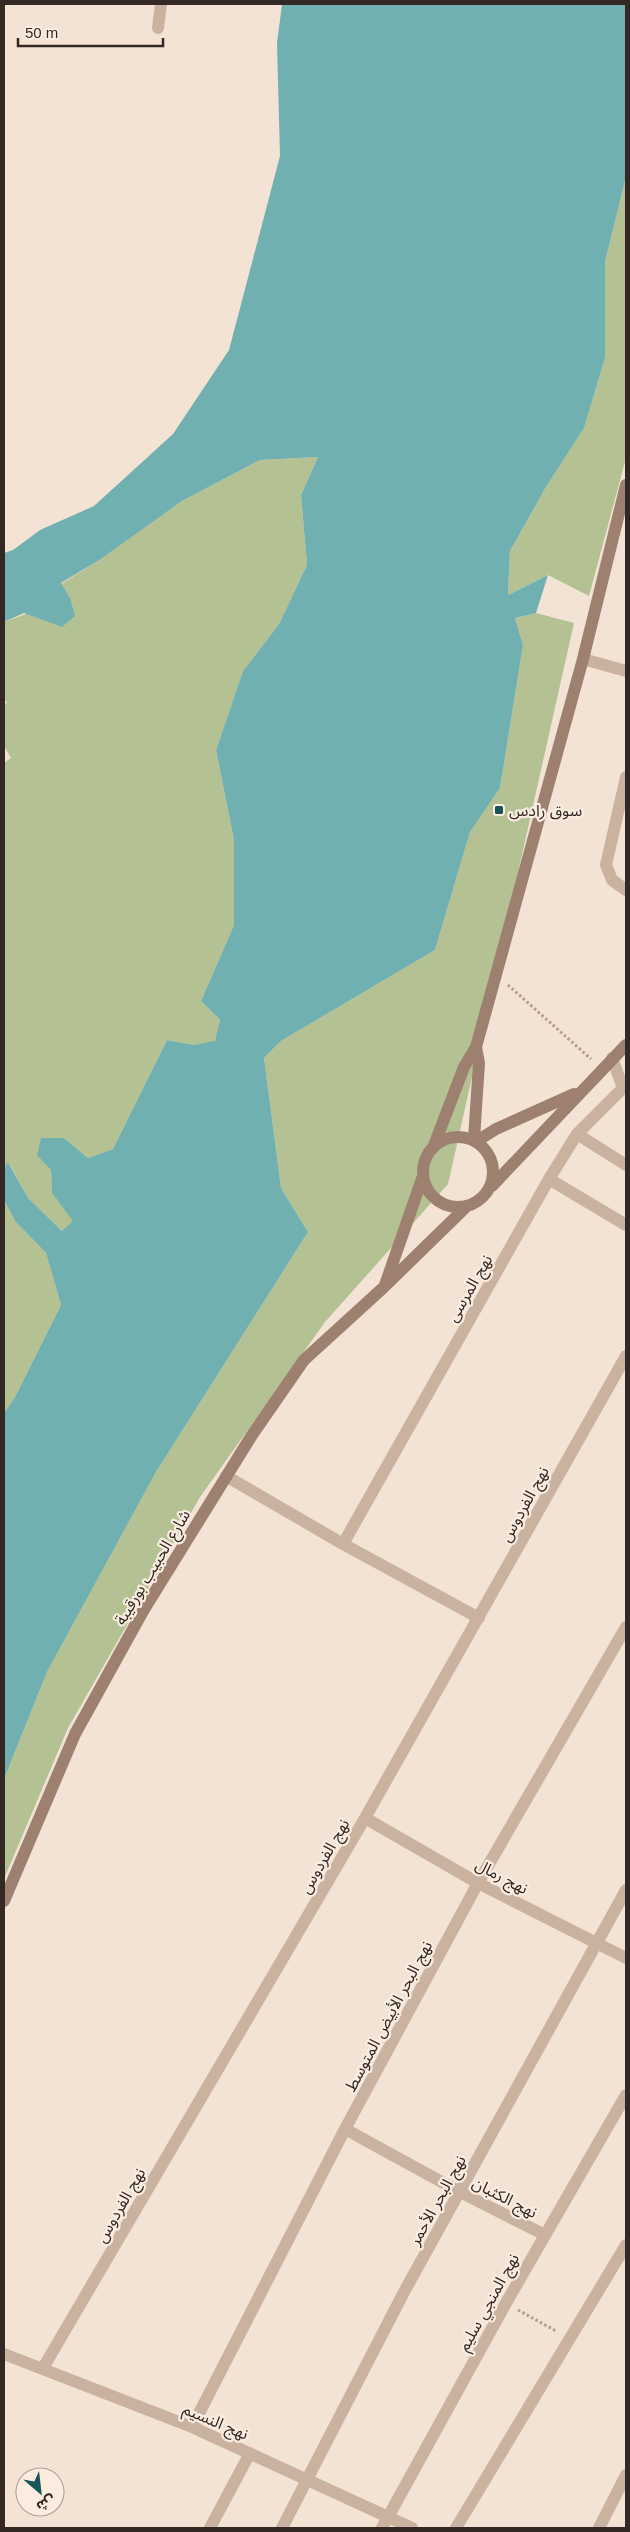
<svg xmlns="http://www.w3.org/2000/svg" width="630" height="2532" font-family="Arial,'Noto Sans Arabic',sans-serif">
<rect width="100%" height="100%" fill="#f2e3d4"/>
<path fill="#b3c193" d="M626,177V458L589,596L548,575L508,595L510,551L546,487L584,428L605,358V262Z
M318,457L301,495L307,565L279,624L243,671L216,750L234,840V925L201,1001L220,1020L215,1042L194,1045L167,1040L113,1149L88,1158L64,1138L51,1170L52,1193L74,1221L62,1231L28,1198L9,1163L4,1170V763L11,758L4,746V706L7,702L4,700V622L70,598L61,584L101,559L182,501L260,460Z
M536,613L574,623L448,1184L325,1322L200,1497L68,1728L4,1879V1779L47,1672L156,1472L308,1232L281,1188L264,1058L281,1041L435,950L470,832L500,788L523,645L515,618Z
M4,1200L15,1221L46,1253L61,1305L15,1397L4,1413Z"/>
<path fill="#71b0b1" d="M282,4H626V177L605,262V358L584,428L546,487L510,551L508,595L548,575L536,613L515,618L523,645L500,788L470,832L435,950L281,1041L264,1058L281,1188L308,1232L156,1472L47,1672L4,1779V1413L15,1397L61,1305L46,1253L15,1221L4,1200V1170L8,1162L28,1198L62,1231L73,1221L52,1193L51,1170L37,1155L41,1138H64L88,1158L113,1149L167,1040L194,1045L215,1041L220,1020L201,1001L234,925V840L216,750L243,671L279,624L307,565L301,495L318,457L260,460L182,501L101,559L61,583L70,598L75,616L62,627L24,613L4,622V553L13,550L40,530L94,506L173,434L229,350L280,156L277,43Z"/>
<g fill="none" stroke-linecap="round" stroke-linejoin="round">
<path stroke="#b69c8a" stroke-width="3" stroke-dasharray="2.5 2.5" stroke-linecap="butt" d="M508,985L591,1059
M518,2310L556,2331"/>
<path stroke="#cab2a0" stroke-width="12" d="M158,28L161,4
M583,659L626,671
M626,777L606,865L612,880L626,890
M577,1134L626,1165
M549,1179L626,1225
M226,1476L343,1544L479,1618
M343,1544L549,1179L577,1134L623,1088L612,1058
M365,1818L478,1883L626,1958
M345,2129L460,2192L545,2235
M4,2354L192,2427L412,2528
M43,2368L365,1818L626,1356
M192,2427L345,2129L478,1883L626,1627
M210,2528L250,2453
M282,2528L404,2292L626,1890
M382,2528L506,2303L626,2095
M456,2528L626,2245
M599,2528L626,2475"/>
<path stroke="#9e8071" stroke-width="12" d="M423 1172a35 35 0 1 1 70 0a35 35 0 1 1-70 0Z
M474,1139L479,1063L476,1047
M477,1141L496,1129L574,1094
M433,1148L464,1067L476,1047L583,659L626,485
M492,1186L626,1045
M385,1285L423,1176
M4,1901L75,1734L143,1611L252,1435L304,1360L384,1287L467,1206"/>
</g>
<rect fill="#175557" stroke="#faede0" stroke-width="2" x="494" y="805" width="10" height="10" rx="2.5"/>
<g text-anchor="middle" stroke-width="4.5" stroke-linejoin="round" paint-order="stroke">
<g font-size="16" fill="#332824" stroke="#faede0" text-anchor="start">
<text x="509" y="816">سوق رادس</text>
</g>
<g font-size="16" fill="#332824" stroke="#faede0">
<text transform="translate(469 1288) rotate(-60)" y="6">نهج المرسى</text>
<text transform="translate(524 1504) rotate(-61)" y="6">نهج الفردوس</text>
<text transform="translate(152 1567) rotate(-59)" y="6">شارع الحبيب بورقيبة</text>
<text transform="translate(324 1856) rotate(-60)" y="6">نهج الفردوس</text>
<text transform="translate(502 1876) rotate(28)" y="6">نهج رمال</text>
<text transform="translate(388 2016) rotate(-62)" y="6">نهج البحر الأبيض المتوسط</text>
<text transform="translate(505 2197) rotate(27)" y="6">نهج الكثبان</text>
<text transform="translate(437 2200) rotate(-61)" y="6">نهج البحر الأحمر</text>
<text transform="translate(120 2205) rotate(-60)" y="6">نهج الفردوس</text>
<text transform="translate(488 2302) rotate(-61)" y="6">نهج المنجي سليم</text>
<text transform="translate(216 2421) rotate(23)" y="6">نهج النسيم</text>
</g>
</g>
<rect width="630" height="2532" fill="none" stroke="#332824" stroke-width="10"/>
<g transform="translate(40 2492) rotate(152)"><circle r="24" fill="#faede0" stroke="#aa9e95"/>
<path d="M0-4L9 19L0 12L-9 19Z" fill="#175557"/>
<text y="-8" font-size="14" font-weight="bold" text-anchor="middle" fill="#332824">ش</text>
</g>
<path d="M18 38v8h145v-8" fill="none" stroke="#332824" stroke-width="2.5"/>
<text x="25" y="38" font-size="15" fill="#332824" stroke="#faede0" stroke-width="4" paint-order="stroke">50 m</text>
</svg>
